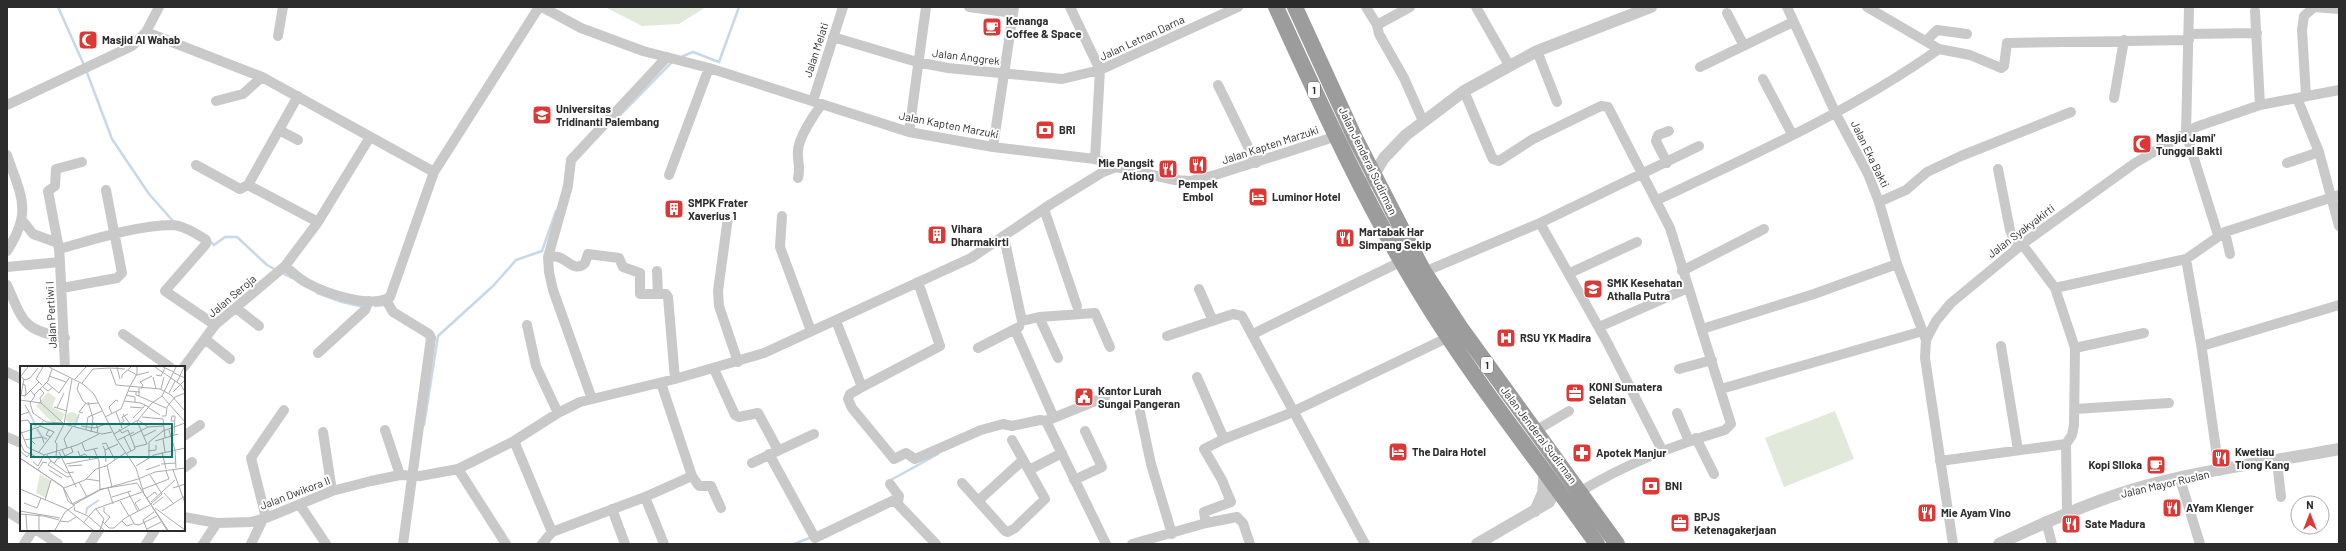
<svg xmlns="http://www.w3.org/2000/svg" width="2346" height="551" font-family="Barlow,sans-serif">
<rect width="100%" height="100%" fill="#fff"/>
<path fill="#e1e9da" d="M605,7H706L679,24L642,26Z
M1835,411L1854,459L1784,487L1765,438Z"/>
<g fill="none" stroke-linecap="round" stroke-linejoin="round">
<path stroke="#c7d8e9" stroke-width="2.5" d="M58,7L84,65
M681,57L693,52L719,62L739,7
M86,70L112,139L149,194L173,221
M618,117L673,61
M209,240L214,245L225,237H237L267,265L276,270
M282,273L292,278
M317,293L342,302L364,307
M375,306L385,305
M424,425L438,336L493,286L516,260L542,251L556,211
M889,481L938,454
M794,544L812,537"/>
<path stroke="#c9c9c9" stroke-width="10" d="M542,7L581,28L643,51L709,68L909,132L993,147L1095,159L1116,167L1175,180L1190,181L1215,175L1337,136
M969,7L1013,13
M1070,7L1100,70L1095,159
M1366,7L1377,25
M1410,7L1377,25L1379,34L1404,78L1423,121
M1476,7L1509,65
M1787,7L1835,112L1868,174L1879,202L1897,264L1926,340
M2189,7L2186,133L2218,235
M2313,7L2339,9
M2255,11L2260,105
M1727,13L1743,44
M146,32L262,77L434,172
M2189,34L2257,33
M278,36L283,7
M833,37L917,62L948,68L1062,79L1100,70L1238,7
M1927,40L1937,30L1967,34
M1939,49L1970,55L2001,68L2004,66L2007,43L2189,40
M1537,51L1557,102
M1700,67L1793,22
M1763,79L1792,134
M1218,85L1256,163
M1464,91L1491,155L1493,159L1499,161L1533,139L1601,106L1608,107L1670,228L1731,424L1725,430C1672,446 1628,463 1581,491
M298,96L248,185L318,222
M2306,96L2302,30L2304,16L2314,7
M2114,98L2124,40
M2297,98L2319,152L2339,226
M216,101L243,94L262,77
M813,101L843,7
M7,105L132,46L146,32L159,7
M279,130L298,140
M909,132L926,7
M993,147L1014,7
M7,155C21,196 33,211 7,251
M1667,163L1656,141L1658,135L1669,131
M2287,163L2319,152
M196,165L240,189L248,185
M1998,169L2010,230L2017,248
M669,175L709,68
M798,178C801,167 797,161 798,151C798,138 815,113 822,104
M1657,200C1753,155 1853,110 1939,49L1867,7
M1879,202L1906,190L1927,172L1961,156L2071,112
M1044,209L1077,306
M782,216L780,247L811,331
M728,217L718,291L719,306L738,362
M22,220L33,234L58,243
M1540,223L1607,342L1662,450
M2225,232L2230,254
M1004,237L1022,321L1039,317L1095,313L1110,347
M2022,244L2055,288L2075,348L2144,333
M59,249L48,191L55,186L56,169L82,162
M548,257C551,257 555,256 558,257C567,259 575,273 585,263L588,254L619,258L623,267L640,273V294H658
M2186,259L2202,350L2219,471
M60,262L65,367
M285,266C292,272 299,279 307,283C325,293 371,309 390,297L434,172L539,7
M7,267L60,262L59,249C96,239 134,226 172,225C183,225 197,234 206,240V244L165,291L215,325
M657,271L658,294H666L668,297L675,379
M1682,271L1764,229
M1424,272L1540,223L1699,146
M1570,273L1637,242
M918,282L940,346L862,387L850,394L848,399L852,408L894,459L906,453L915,459L981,430L1003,424L1012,426L1040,420L1046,421L1105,397
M7,285C24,323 22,329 65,338
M62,288L117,278L122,273L106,190
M2055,288L2186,259L2225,232L2339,195
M1199,289L1213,321
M386,300L393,312L429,334L431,338L403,544
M236,308L259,326
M1039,317L1058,358
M836,321L862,387
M527,325L536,366L558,413
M1599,327L1688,288
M1702,329L1814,294L1897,264
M1015,330L1054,418
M123,334L170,367
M1253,334L1402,261
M1167,336L1233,314L1242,316L1365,544
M205,339L230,359
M2001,346L2018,450
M2202,346L2339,305
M978,348L1019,327
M318,353L365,310L369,301
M184,367L215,325L285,266L318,222L370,137
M714,369L735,415L739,417L758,413L778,450
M1679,369L1712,360
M7,372L21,379
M1197,377L1224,439L1288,414L1449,337
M1721,389L1923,331
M592,399L553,290L549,272L548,257L568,186L571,160L667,57
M2075,409L2169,403
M1140,412L1151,464L1172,534
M1677,413L1689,441
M1046,421L1106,544
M385,430L400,475
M1535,431L1569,411
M323,432L332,491
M184,436L200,425
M7,437L21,443
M1696,438L1714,474
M514,441L552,532L542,544
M2066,444L2067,513
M769,454L815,538L894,500L936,544
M1940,461L2066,444L2072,435L2074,425L2075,348
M2277,461L2281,497
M752,463L814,434
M184,468L192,462
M458,469L506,544
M1029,470L1062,453
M692,476L699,486H711L721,508
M2180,479L2200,544
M1074,480L1102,467L1085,431
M962,483L1005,531L1008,532L1015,528L1045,499L1012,440
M890,484L899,496L898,503
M645,497L664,544
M978,501L1023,460
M300,505L326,544
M612,509L625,544
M7,511L21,520
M184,517L217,523L251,522L266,518L332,491L371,481L400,475L420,476L458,469L514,441L558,413L580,402L675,379L764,353L971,258L1051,204L1103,172L1116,167
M266,518L251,458L284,410
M2046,521L2052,544
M1206,523L1204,512L1231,502L1222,480L1204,449L1224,439
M37,530L58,544
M552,532L645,497L692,476L661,383
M24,544L33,530
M90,544L99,530
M146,544L155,530
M203,544L217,523
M251,544L263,519
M1132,544L1206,523L1237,517L1243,523L1250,544
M1953,544L1925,358L1926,340L1936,321L1951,303L2025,242L2135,163L2196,127L2260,105L2339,90"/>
<path stroke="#c9c9c9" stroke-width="12" d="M1370,181L1384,158L1406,135L1464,91L1537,51L1651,7
M1535,511L1543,493L1545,470
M1477,544L1549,502L1552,496L1553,482
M1999,544C2041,524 2085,504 2131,490C2197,470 2271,462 2339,449"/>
<path stroke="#9c9c9c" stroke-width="16" d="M1276,7C1320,103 1364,201 1419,291C1472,379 1538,460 1597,544
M1295,7L1355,138L1424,272L1460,327L1617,544"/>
</g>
<defs>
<g id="cafe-square" transform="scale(1)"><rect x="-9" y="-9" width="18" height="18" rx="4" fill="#db3936" stroke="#fff"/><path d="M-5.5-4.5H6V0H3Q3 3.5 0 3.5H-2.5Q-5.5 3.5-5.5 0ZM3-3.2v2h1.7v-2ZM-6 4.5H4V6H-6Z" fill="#fff"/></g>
<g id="mosque-square" transform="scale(1)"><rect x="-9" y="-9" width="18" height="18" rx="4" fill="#db3936" stroke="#fff"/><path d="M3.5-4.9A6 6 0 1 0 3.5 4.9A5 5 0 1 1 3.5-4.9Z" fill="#fff"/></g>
<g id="university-square" transform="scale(1)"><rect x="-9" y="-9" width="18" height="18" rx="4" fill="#db3936" stroke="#fff"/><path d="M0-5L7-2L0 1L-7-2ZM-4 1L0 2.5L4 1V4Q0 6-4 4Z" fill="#fff"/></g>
<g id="bank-square" transform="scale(1)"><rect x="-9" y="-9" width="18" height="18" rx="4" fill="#db3936" stroke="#fff"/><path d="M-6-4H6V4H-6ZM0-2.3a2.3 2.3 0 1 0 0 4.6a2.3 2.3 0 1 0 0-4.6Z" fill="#fff"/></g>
<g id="restaurant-square" transform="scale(1)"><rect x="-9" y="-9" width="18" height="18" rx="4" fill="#db3936" stroke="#fff"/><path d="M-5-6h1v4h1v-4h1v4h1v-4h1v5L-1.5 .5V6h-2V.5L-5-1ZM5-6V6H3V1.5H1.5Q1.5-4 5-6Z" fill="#fff"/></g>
<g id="hotel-square" transform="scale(1)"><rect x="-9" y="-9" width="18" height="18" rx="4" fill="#db3936" stroke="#fff"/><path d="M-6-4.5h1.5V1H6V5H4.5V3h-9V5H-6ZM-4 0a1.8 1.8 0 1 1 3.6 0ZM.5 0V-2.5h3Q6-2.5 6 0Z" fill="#fff"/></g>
<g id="building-square" transform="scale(1)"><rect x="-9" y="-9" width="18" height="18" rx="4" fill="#db3936" stroke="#fff"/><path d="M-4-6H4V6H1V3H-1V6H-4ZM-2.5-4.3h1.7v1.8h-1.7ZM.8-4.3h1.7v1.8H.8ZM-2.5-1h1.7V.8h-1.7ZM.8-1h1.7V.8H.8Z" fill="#fff"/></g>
<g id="school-square" transform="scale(1)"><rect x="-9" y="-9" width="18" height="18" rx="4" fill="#db3936" stroke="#fff"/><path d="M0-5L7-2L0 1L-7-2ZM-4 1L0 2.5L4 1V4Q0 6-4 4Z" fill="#fff"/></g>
<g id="hospital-square" transform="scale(1)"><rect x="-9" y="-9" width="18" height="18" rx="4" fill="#db3936" stroke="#fff"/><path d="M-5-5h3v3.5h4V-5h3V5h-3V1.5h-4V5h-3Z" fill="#fff"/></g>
<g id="office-square" transform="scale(1)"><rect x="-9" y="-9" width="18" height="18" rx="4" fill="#db3936" stroke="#fff"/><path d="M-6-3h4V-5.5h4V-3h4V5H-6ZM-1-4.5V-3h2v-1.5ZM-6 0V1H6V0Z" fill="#fff"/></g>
<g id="civic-square" transform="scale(1)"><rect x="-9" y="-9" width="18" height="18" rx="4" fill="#db3936" stroke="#fff"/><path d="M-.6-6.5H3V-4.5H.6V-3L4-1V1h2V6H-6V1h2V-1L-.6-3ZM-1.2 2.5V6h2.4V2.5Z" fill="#fff"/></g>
<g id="pharmacy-square" transform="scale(1)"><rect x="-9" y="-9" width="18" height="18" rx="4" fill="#db3936" stroke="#fff"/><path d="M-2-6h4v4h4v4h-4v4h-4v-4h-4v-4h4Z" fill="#fff"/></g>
</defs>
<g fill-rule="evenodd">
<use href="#cafe-square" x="992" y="27"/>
<use href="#mosque-square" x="88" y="40"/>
<use href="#university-square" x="542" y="115"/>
<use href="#bank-square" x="1045" y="130"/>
<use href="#mosque-square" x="2142" y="144"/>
<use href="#restaurant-square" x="1198" y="165"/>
<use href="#restaurant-square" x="1168" y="169"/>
<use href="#hotel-square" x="1258" y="197"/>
<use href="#building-square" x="674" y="209"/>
<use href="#building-square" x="937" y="235"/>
<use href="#restaurant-square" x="1345" y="238"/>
<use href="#school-square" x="1593" y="289"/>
<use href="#hospital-square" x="1506" y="338"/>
<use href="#office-square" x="1575" y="393"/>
<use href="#civic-square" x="1084" y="397"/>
<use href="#hotel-square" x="1398" y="452"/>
<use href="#pharmacy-square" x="1582" y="453"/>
<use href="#restaurant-square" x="2221" y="458"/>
<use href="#cafe-square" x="2156" y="465"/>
<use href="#bank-square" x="1651" y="486"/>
<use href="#restaurant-square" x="2172" y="508"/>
<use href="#restaurant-square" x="1927" y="513"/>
<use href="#office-square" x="1680" y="523"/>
<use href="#restaurant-square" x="2071" y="524"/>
</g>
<g text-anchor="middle" stroke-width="4" stroke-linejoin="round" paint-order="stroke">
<g fill="#fff" stroke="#6b6b6b" stroke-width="1">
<rect x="1308" y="82" width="12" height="16" rx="3"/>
<rect x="1481" y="357" width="12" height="16" rx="3"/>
</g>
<g font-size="10" font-weight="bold" fill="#2c2c2c">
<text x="1314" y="94">1</text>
<text x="1487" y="369">1</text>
</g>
<g font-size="11" font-weight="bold" fill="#2c2c2c" stroke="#fff" text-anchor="start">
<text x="1006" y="25">Kenanga<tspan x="1006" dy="13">Coffee &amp; Space</tspan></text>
<text x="102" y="44">Masjid Al Wahab</text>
<text x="556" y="113">Universitas<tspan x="556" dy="13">Tridinanti Palembang</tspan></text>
<text x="1059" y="134">BRI</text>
<text x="2156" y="142">Masjid Jami'<tspan x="2156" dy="13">Tunggal Bakti</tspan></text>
<text x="1154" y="167" text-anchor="end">Mie Pangsit<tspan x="1154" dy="13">Ationg</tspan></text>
<text x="1198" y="188" text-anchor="middle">Pempek<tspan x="1198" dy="13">Embol</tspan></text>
<text x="1272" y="201">Luminor Hotel</text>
<text x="688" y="207">SMPK Frater<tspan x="688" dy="13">Xaverius 1</tspan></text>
<text x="951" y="233">Vihara<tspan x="951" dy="13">Dharmakirti</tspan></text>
<text x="1359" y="236">Martabak Har<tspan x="1359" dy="13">Simpang Sekip</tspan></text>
<text x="1607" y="287">SMK Kesehatan<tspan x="1607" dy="13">Athalla Putra</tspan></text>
<text x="1520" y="342">RSU YK Madira</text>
<text x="1589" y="391">KONI Sumatera<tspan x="1589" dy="13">Selatan</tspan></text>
<text x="1098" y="395">Kantor Lurah<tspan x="1098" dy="13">Sungai Pangeran</tspan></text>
<text x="1412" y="456">The Daira Hotel</text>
<text x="2235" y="456">Kwetiau<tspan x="2235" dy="13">Tiong Kang</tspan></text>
<text x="1596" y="457">Apotek Manjur</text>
<text x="2142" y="469" text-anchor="end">Kopi SIloka</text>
<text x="1665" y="490">BNI</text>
<text x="2186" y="512">AYam Klenger</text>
<text x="1941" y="517">Mie Ayam Vino</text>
<text x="1694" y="521">BPJS<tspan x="1694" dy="13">Ketenagakerjaan</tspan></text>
<text x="2085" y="528">Sate Madura</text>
</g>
<g font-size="11" fill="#2c2c2c" stroke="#fff">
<text transform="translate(1142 38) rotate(-25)" y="4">Jalan Letnan Darna</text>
<text transform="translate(816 50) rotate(-72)" y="4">Jalan Melati</text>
<text transform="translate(966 57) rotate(7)" y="4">Jalan Anggrek</text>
<text transform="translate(949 125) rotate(11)" y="4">Jalan Kapten Marzuki</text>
<text transform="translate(1270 145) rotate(-18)" y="4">Jalan Kapten Marzuki</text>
<text transform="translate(1870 154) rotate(64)" y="4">Jalan Eka Bakti</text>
<text transform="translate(1368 161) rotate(64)" y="4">Jalan Jenderal Sudirman</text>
<text transform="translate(2021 231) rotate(-37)" y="4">Jalan Syakyakirti</text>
<text transform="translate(232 296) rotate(-40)" y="4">Jalan Seroja</text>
<text transform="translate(51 315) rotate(-93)" y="4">Jalan Pertiwi I</text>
<text transform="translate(1539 435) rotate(53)" y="4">Jalan Jenderal Sudirman</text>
<text transform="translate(2165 484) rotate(-13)" y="4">Jalan Mayor Ruslan</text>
<text transform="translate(295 493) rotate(-21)" y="4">Jalan Dwikora II</text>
</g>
</g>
<g transform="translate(20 366)">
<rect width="165" height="165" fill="#fff"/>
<path d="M28,26L36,32L32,41L45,48L40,57L37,54L34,58L16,40Z" fill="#e1e9da"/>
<path d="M46 52a6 6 0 1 1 12 0a6 6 0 1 1-12 0ZM20,108L31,115L26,132L16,127Z" fill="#e1e9da"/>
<path fill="none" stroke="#c7d8e9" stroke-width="2" d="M9,46L16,60M55,60L59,48M17,63L22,71L27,73M66,148L67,142L79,134"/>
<path fill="none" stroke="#ababab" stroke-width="1" d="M29,1L63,18L74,28L97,74L116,102L124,128L148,164M97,1L100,13M135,1L151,12M143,1L154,6M91,2L105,3M108,4L117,9L129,6M154,7L165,12M136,9L141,10L145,2M0,10L5,14L10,12L18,2M29,10L46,16M0,11L8,1M133,11L136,23M102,12V9L111,1M151,12L161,19L165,26M55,13L66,1M26,16L39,27L49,12M157,16L164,1M59,17L57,23L63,35L67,38L78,37M62,17L73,3L90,2L96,19L140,23L151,29L164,44M22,19L16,13L23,1M22,20L28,25L32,22M110,20L117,8V1M20,23L24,27L20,32L21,37M121,23L123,19L120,16L132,10M141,23L144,11M11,25L15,30L10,37L13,47L26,56L43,57M108,25L120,26M116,26V29L119,30V22M153,26L165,14M149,27L155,15M0,29L5,30L6,27L5,19L2,18M1,29L4,13M14,29L28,15L32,3M106,29L115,31V36M5,30L19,16M119,30L146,42M142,30L165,56M0,34L21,37L43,57M104,35L121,37L129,41M68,36L73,52L71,66M34,41L47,45M110,41L123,42L125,39M37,42L44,27M129,42L140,49M96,46L102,62M63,47L59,46L66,37M92,48L89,41L96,34L98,35M103,48L110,58M0,49L9,46L5,39M142,50H146L147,41L155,31L165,27M68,51L82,45M85,51L101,43L110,20M122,51L143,53M113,52L122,43M143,53L145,72M0,55L8,54L10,58M117,55L127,78M73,57H75L78,62L77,67M44,58L82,68L92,66M100,58L104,55L102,51L108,48M20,60L34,66M61,60L75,62L88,57M128,61L143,60M0,63L7,81L24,89L57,79L79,68M29,63L26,69L31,71M66,63L68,51M99,63L102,67L108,64L114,79L115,83L107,87M11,64V74L15,78M149,64L155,84L156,102M1,67L19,61L24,54M94,68L118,54L132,37L142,30L156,1M154,69L155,50H152L151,55H154M111,70L128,61L118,54M124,70L136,64M104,71L111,85M143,73L145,86M4,74L22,71L24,77M98,74L114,66M135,75L158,68M0,76L4,85L10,88M62,77L65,85L78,82M82,78L86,77L95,94M83,80L85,84L98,78M115,81L127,78M47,82L44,73L52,61M74,83L79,95L80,124M85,84L86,96M0,85L7,91L10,87L16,91M58,85L60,90L65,88L71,94M128,85L136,84V79M39,86L56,121M142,86L146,103M18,87L34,66M27,89L31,95L47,107L54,106M45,90L53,86L51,81M36,91L37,78L35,76L44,58L52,13M0,92L43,121L53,139L80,124L118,113M0,92L43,121L48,135L52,138L81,123L117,117L147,164M129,92V76L143,65L165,57M31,95L28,99L47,111L51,110M13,96L18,100L24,89M34,98L37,93L45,90L42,84M46,98L78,92M141,98L156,97M87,99L92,121M48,100L62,99M116,100L134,89L165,82M18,104L23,96L27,97M29,104L42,112M126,104L140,99M153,104L165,137M130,109L142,128L131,138M66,113L80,115M118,113L135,106L165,102M59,116L67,131M44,122L65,114L76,103L86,100L105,87M88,122L93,138M153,122L165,118M0,123L47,143M123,123L149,113L146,105M108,126L118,146M144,127L153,137M92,131L111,125M127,132L135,126L137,129M25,134L31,114M100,135L109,150M131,136L155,114M4,137L17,142L21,132M133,139L143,131M55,141L54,144L68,150L84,164M84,141V146L90,151L85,157M135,142L165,164M47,143L73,164M76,143L84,153L80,164M0,145L40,152M120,145L115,137L121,133M142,145L165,130M0,148L24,150L39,154M6,149L7,164M19,149V164M110,150L114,158L119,159L137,150M40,155L48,156L56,151M82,155L89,162H94L105,152L130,139M102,155L107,160L113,158M64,156L75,143L122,126M127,163L141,156M35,164L45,146L55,139M127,164L123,154L134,146"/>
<path fill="#0f766e" fill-opacity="0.15" stroke="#0f766e" stroke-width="2" d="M11,58H152V91H11Z"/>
<rect width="165" height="165" fill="none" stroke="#2c2c2c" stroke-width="2"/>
</g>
<rect width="2346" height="551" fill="none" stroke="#2c2c2c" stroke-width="16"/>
<g transform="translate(2310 515)"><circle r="19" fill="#ffffff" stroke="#ababab"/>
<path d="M0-3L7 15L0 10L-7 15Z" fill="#db3936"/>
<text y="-6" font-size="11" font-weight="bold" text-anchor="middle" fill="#2c2c2c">N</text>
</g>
</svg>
